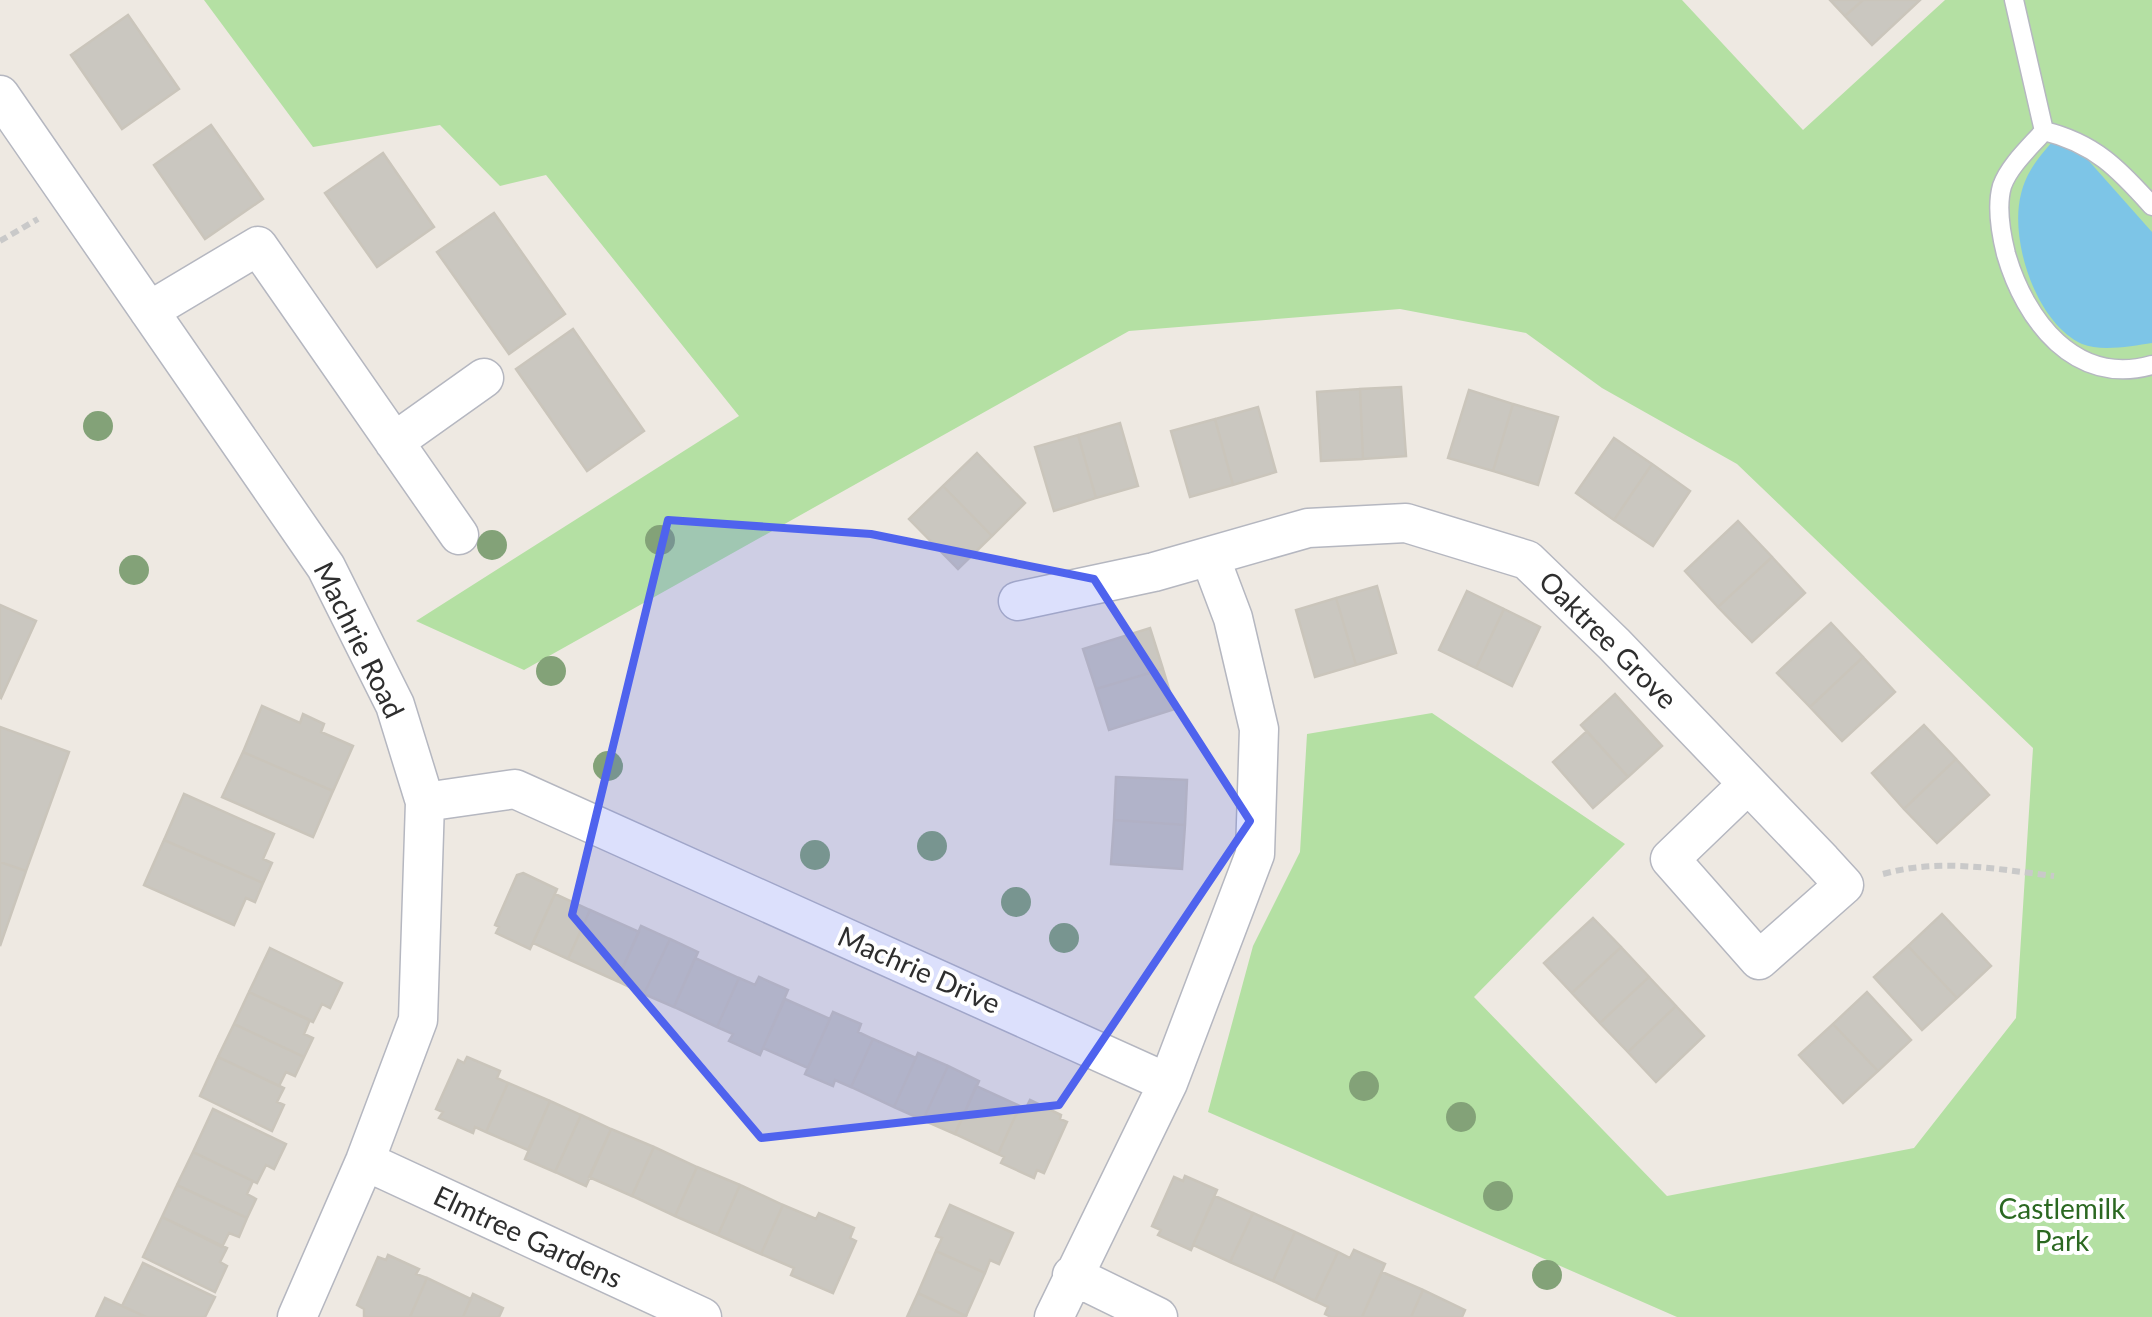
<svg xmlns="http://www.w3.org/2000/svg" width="2152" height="1317" font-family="Lato,sans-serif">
<rect width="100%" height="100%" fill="#eee9e2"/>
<path fill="#b4e0a3" d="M204,0H1682L1803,130L1945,0H2152V1317H1677L1208,1112L1253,946L1300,852L1307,734L1432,713L1625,844L1474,997L1667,1196L1914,1148L2016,1018L2033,748L1737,464L1602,388L1526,333L1400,309L1129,331L524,670L416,621L739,416L546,175L500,186L440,125L313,147Z"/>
<path fill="#7dc5e7" d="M2053,141L2088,160L2152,232V343C2132,346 2101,352 2082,344C2036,323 2009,240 2021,194C2026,172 2039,157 2053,141Z"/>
<path fill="#cac7c0" stroke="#cac5bb" stroke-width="2.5" d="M1830,0H1863L1845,16Z
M1863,0H1920L1872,45L1845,16Z
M128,15L179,89L122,129L71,55Z
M211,125L263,199L205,239L154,165Z
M383,153L434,227L377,267L325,193Z
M494,213L565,314L509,354L437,252Z
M573,329L644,431L587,471L516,369Z
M1401,387L1406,456L1363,459L1360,389Z
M1360,389L1363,459L1321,461L1317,392Z
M1469,390L1513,404L1493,471L1448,458Z
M1513,404L1558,417L1538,485L1493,471Z
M1258,407L1276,472L1233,485L1215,419Z
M1215,419L1233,485L1190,497L1171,431Z
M1120,423L1138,486L1096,498L1078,435Z
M1078,435L1096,498L1054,511L1035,447Z
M1614,438L1652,464L1614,520L1576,493Z
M977,453L1025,503L992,536L943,486Z
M1652,464L1690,491L1653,546L1614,520Z
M943,486L992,536L958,569L909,519Z
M1738,521L1772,557L1718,607L1685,571Z
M1772,557L1805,593L1752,642L1718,607Z
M1377,586L1396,653L1356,665L1336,598Z
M1467,591L1504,609L1476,668L1439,650Z
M1336,598L1356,665L1315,677L1296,610Z
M0,605L36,621L1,698L0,697Z
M1504,609L1540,627L1512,686L1476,668Z
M1831,623L1863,657L1810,707L1777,673Z
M1150,628L1163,669L1096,689L1083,649Z
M1863,657L1895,692L1842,741L1810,707Z
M1163,669L1175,709L1109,730L1096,689Z
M1615,694L1662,746L1628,777L1581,725Z
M262,706L300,723L303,714L324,724L321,732L353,746L333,791L243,752Z
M1924,725L1956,759L1904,809L1872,773Z
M0,727L69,752L26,871L0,862Z
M1587,731L1628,777L1593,808L1553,762Z
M243,752L333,791L313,837L222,797Z
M1956,759L1989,795L1937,843L1904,809Z
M1116,777L1187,780L1185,825L1114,820Z
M184,794L274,834L263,859L272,863L263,883L164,840Z
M1114,820L1185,825L1182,869L1111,864Z
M164,840L263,883L255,902L246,898L234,925L144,885Z
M0,862L26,871L0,946Z
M523,873L557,889L530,949L496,933L499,927L495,925L517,875Z
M555,894L590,910L568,959L533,943Z
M590,910L639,932L617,981L568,959Z
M1942,914L1991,966L1957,998L1908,946Z
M1593,918L1621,947L1572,993L1544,963Z
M641,926L670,939L644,994L617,981Z
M670,939L698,952L674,1007L644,994Z
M1908,946L1957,998L1922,1030L1874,977Z
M1621,947L1649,977L1600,1023L1572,993Z
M270,948L342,983L330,1008L322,1004L313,1022L249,992Z
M695,958L739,978L717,1027L674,1007Z
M759,977L788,990L760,1055L729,1041L733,1034L717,1027L739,978L755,985Z
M1649,977L1676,1006L1628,1052L1600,1023Z
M249,992L310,1020L304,1034L313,1038L304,1057L234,1024Z
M1867,992L1911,1040L1878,1071L1833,1024Z
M785,999L830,1019L808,1068L763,1048Z
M1676,1006L1704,1036L1656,1082L1628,1052Z
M833,1012L861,1024L858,1032L873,1039L851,1087L835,1080L833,1086L805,1074Z
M234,1024L304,1057L295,1076L286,1072L279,1086L218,1057Z
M1833,1024L1878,1071L1843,1103L1799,1055Z
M873,1039L916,1058L894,1107L851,1087Z
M918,1053L948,1066L923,1120L894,1107Z
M218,1057L284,1088L277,1102L284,1105L272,1131L200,1096Z
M467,1057L500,1071L497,1078L508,1083L486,1132L475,1127L473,1133L439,1118L443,1112L436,1109L458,1060L464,1063Z
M948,1066L979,1081L955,1134L923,1120Z
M508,1083L550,1101L528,1150L486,1132Z
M976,1086L1020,1106L998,1154L955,1134Z
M1030,1100L1061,1115L1060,1119L1067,1122L1044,1173L1037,1170L1034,1178L1001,1163L1004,1157L998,1154L1020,1106L1026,1108Z
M550,1101L581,1115L555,1172L525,1159Z
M213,1109L286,1144L274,1169L266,1165L257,1183L193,1152Z
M581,1115L611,1129L586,1186L555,1172Z
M611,1129L654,1147L632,1196L589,1177Z
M654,1147L697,1167L675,1216L632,1196Z
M193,1152L253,1181L247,1194L256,1199L247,1218L177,1185Z
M697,1167L740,1185L718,1235L675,1216Z
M1185,1176L1217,1190L1191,1250L1158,1235L1161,1230L1152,1226L1174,1177L1183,1181Z
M177,1185L247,1218L239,1237L229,1233L222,1247L162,1217Z
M740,1185L783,1205L761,1254L718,1235Z
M1215,1196L1253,1213L1230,1262L1193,1245Z
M783,1205L816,1219L819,1213L854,1228L850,1238L856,1241L833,1293L791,1275L794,1268L761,1254Z
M950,1205L1013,1233L999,1264L990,1260L985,1273L936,1251L942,1238L936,1236Z
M1253,1213L1295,1232L1273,1281L1230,1262Z
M162,1217L227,1248L220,1262L227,1266L215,1292L143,1257Z
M1295,1232L1338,1252L1315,1301L1273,1281Z
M1354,1250L1385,1264L1362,1317H1331L1325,1314L1328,1307L1315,1301L1338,1252L1350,1258Z
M936,1251L985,1273L966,1316L918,1293Z
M388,1255L419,1269L416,1274L427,1278L410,1317H364V1309L357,1305L378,1257L386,1260Z
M143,1263L215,1297L205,1317H146L122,1306Z
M1382,1272L1423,1290L1411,1317H1362Z
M427,1278L471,1299L463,1317H410Z
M1423,1290L1465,1310L1462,1317H1411Z
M918,1293L966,1316L965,1317H907Z
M473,1294L503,1308L499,1317H463Z
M105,1298L122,1306L146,1317H96Z"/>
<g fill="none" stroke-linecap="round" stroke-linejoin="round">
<g stroke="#b5b7c0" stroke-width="21">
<path id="service" d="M2014,0L2044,131
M2044,131C2030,147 2009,166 2002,186C1996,207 2001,234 2006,254C2025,320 2075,387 2152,365
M2044,131C2094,143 2119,169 2152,206"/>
</g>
<g stroke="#b5b7c0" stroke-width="41">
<path id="minor" d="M0,95L326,567L395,705L425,802L418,1020L365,1161L297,1317
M149,311L258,246L459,535
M394,442L484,378
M1018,601L1154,572L1308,528L1406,523L1527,560L1614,644L1822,861L1844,885L1759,960L1670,859L1748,784
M425,802L515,789L1168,1083L1054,1317
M1168,1083L1255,854L1259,729L1233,618L1210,557
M365,1161L702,1317
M1072,1275L1158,1317"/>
</g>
<path stroke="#c9c9c9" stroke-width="6" stroke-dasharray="8 5" stroke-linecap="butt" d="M0,241L38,219
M1883,874C1941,858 1995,869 2054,876"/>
<use href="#service" stroke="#fff" stroke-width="18"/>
<use href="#minor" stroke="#fff" stroke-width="38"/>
</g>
<g fill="#83a278">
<circle cx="98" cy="426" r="15"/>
<circle cx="660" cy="540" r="15"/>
<circle cx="492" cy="545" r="15"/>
<circle cx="134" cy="570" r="15"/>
<circle cx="551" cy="671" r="15"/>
<circle cx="608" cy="766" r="15"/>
<circle cx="932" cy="846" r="15"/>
<circle cx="815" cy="855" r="15"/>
<circle cx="1016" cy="902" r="15"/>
<circle cx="1064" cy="938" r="15"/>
<circle cx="1364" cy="1086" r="15"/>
<circle cx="1461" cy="1117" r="15"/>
<circle cx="1498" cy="1196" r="15"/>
<circle cx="1547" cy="1275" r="15"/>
</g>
<path fill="#4f63ee" fill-opacity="0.2" stroke="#4f63ee" stroke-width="8" stroke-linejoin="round" d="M668,520L871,534L1094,579L1250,821L1059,1105L761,1138L572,915Z"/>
<g text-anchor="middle" stroke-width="8" stroke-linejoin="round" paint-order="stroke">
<g font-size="28" fill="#2e2e2e" stroke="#fff">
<text transform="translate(359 640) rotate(64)" y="10">Machrie Road</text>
<text transform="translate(1608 640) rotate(45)" y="10">Oaktree Grove</text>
<text transform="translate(919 970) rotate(24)" y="10">Machrie Drive</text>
<text transform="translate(528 1237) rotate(25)" y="10">Elmtree Gardens</text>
</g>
<g font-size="28" fill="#2b6821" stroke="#fff">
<text x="2062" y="1219">Castlemilk<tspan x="2062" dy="32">Park</tspan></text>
</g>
</g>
</svg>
